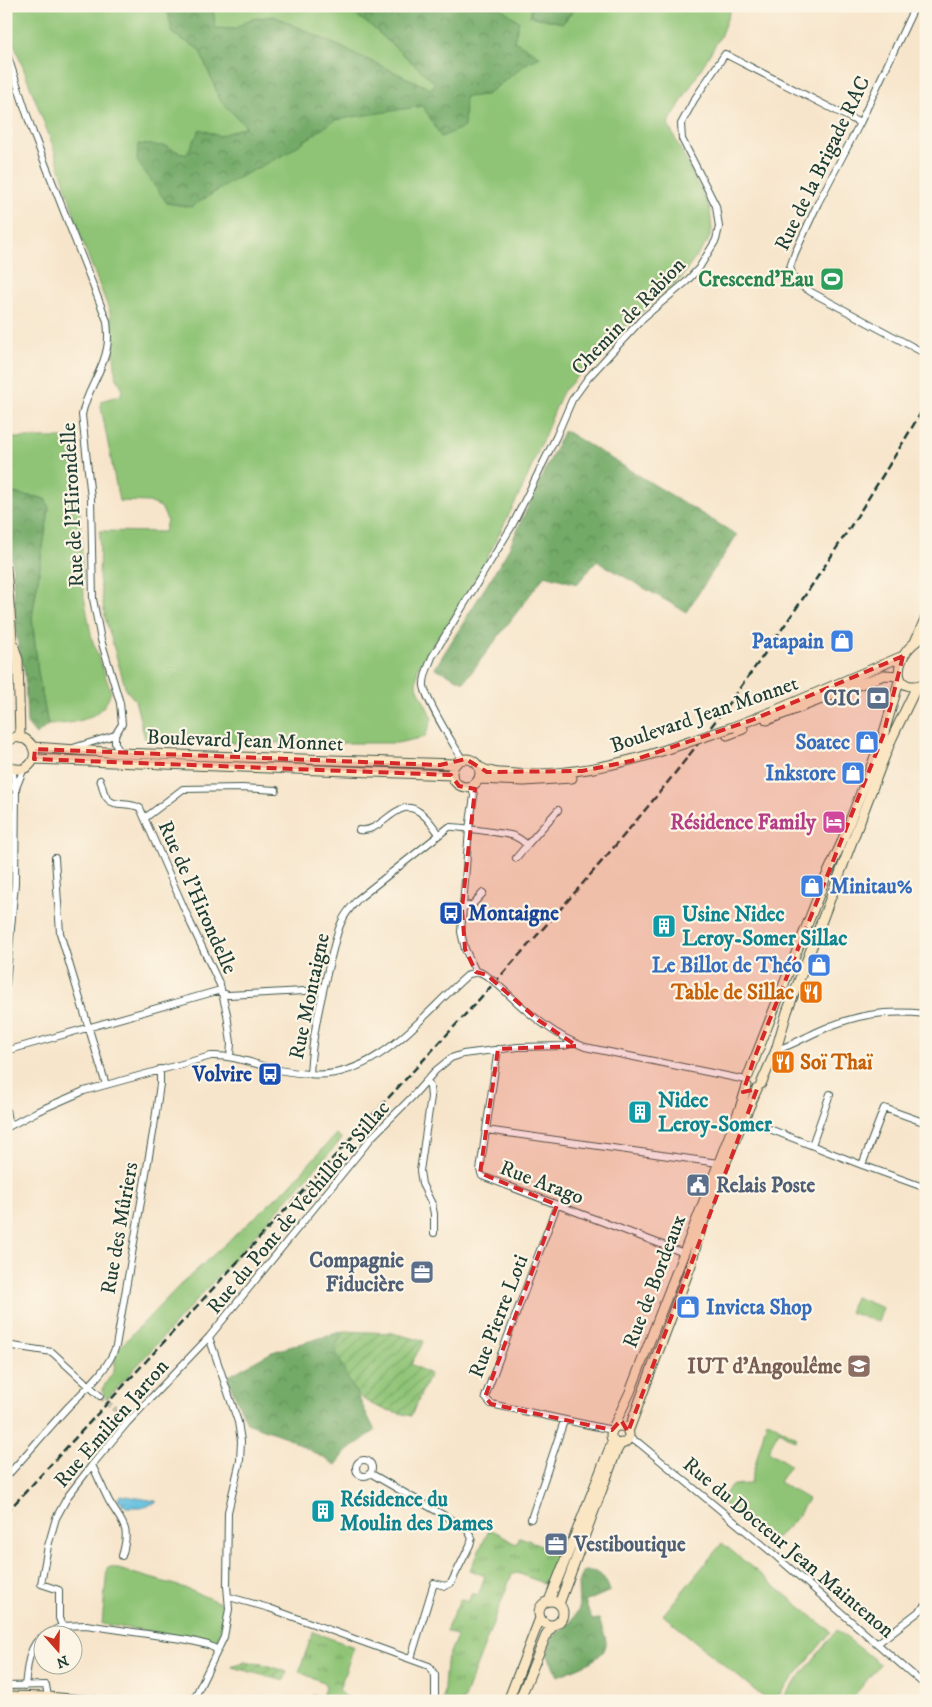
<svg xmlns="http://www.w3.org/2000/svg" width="932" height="1707" font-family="'IM FELL DW Pica',serif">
<defs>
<pattern id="forest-crowns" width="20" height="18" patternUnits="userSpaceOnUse" patternTransform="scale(1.25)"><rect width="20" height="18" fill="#73aa67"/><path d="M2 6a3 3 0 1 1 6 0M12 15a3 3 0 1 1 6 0" fill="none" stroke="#5e8c56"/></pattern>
<pattern id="park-tufts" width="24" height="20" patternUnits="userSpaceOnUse" patternTransform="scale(1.25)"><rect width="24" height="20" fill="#8fc476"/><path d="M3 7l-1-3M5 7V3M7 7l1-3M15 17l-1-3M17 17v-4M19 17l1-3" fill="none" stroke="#74a062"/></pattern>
<pattern id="garden-furrows" width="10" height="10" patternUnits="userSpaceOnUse" patternTransform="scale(1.25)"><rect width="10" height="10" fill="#8fc476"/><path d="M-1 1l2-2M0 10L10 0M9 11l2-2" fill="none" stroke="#74a062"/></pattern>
<pattern id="water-ripples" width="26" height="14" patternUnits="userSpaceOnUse" patternTransform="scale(1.25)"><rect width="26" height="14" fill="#60bede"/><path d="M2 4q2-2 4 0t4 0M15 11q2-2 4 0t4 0" fill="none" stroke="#4f9cb5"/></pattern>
</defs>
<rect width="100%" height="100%" fill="#fcf5e5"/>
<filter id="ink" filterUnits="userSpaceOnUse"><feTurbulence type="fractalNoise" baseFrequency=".02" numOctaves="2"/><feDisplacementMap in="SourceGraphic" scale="10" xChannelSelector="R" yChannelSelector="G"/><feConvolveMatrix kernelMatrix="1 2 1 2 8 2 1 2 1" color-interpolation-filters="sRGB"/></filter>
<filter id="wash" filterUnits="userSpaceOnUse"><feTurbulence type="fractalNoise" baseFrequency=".0096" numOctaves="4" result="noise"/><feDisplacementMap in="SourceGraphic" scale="20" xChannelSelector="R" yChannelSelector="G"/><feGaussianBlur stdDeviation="1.12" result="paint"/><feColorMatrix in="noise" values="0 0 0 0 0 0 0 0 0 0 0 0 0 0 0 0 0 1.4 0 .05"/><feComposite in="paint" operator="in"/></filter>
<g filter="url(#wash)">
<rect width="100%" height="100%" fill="#f7e5cb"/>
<path fill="#8fc476" stroke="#578055" d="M6,6H532L530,16L563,23L577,6H732L720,37L668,124L710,209L712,230L708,241L680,279L620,331L562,393L524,485L487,558L454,614L418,667L416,685L432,718L425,737L397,743H146L135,700L126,690L105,617L99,577L100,531L164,532L167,520L161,507L149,502L119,501L101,407V401L121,395L122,387L116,377L110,312L84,246L53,146L6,23Z
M6,438H76L84,597L92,639L111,692C109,696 107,702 104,706C91,722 66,724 48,725L38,673L32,617L49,509L46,500C32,493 20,499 6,489Z
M336,1134L342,1139L107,1399L103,1394V1387L114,1371L116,1351L180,1285L287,1188Z
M855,1297L883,1308L878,1322L849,1312Z
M767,1420L797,1438L795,1441L779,1431L768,1451L790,1465L779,1482L808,1499C800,1513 782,1539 766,1542L721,1502C732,1483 728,1485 750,1484Z
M722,1543L831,1632L774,1701H768L663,1615Z
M111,1567L182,1587L223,1604L224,1613L217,1642L102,1624L107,1568Z
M837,1630L880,1664L850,1701H780Z"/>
<path fill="url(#forest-crowns)" stroke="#49744e" d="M166,6H213L215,28L234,29L251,19L274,16L431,89L435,83L370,25L343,6H483L501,8L519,21L514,41L541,57L529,62L486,95L465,97L464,127L441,137L423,106L335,120L287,153L236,179L191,207L167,203L137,161L138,144L165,146L186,155L200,129L219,136L246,126L221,102L199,49L173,34Z
M532,6H577L563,23L530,16Z
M564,430L737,535L686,612L597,561L577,584L545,575L464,682L435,668L506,554Z
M6,489C20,499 32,493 46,500L49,509L32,617L38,673L48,725L36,735L27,724L25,674L17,640L12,562L6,547Z
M344,1331L335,1349L375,1431L347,1451L336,1465L286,1437L247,1423L227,1377L272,1352Z
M586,1571C600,1570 606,1578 610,1591L585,1602L592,1620L599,1619C601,1626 607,1638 606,1645C603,1661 571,1670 558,1676L547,1654L552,1637L570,1623L579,1609L578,1583L582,1572Z"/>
<path fill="url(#park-tufts)" stroke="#578055" d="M489,1530C502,1532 506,1541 517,1544L520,1537L559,1552L547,1585L518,1573L512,1574L463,1701H443L446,1662L457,1636L446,1631L460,1599L468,1602L472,1593L478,1595L485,1576L470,1570Z
M313,1632L354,1647L339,1690L345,1696L357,1701H311L313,1695L321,1698L326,1686L323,1682L299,1672Z"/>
<path fill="url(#garden-furrows)" stroke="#578055" d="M344,1331L392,1333L424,1341L411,1364L430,1374L411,1416C393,1411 368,1408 355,1391C347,1380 341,1362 335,1349Z
M243,1662L263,1664L287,1672L284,1681L232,1667L233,1665L243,1664Z"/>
<path fill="url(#water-ripples)" stroke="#407e89" d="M120,1495L156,1501V1503L141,1507H126L118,1500Z"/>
</g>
<g filter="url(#ink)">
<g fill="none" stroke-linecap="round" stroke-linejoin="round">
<path stroke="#ccc3ad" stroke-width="6" stroke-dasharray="6 3" stroke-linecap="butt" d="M100,1396L120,1414"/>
<g stroke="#3f564b" stroke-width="8">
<path id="street" d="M915,6L860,123L818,203L795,253L790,267L793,276L796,282L811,292L926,354
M6,51L33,133L107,321C108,330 109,339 107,348C103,372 86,391 82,415L91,498L93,599L101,640L120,703L122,724L115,735V743L120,753
M73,748L115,735
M462,759C453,743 427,703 424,686C423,676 429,666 432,657L512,526L556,437L572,400L588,378L643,318L686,282L699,268L716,240L719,227L716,206L682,139L681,124L694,100L725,54L860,123
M100,780C103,785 102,792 107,798C115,808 128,801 140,808L191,924L220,985L227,1014L231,1043L230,1057
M6,783L16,789
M472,786L474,796L469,829L461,932L465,949L476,972
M16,788L24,768
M145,818L183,789L242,788L276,790
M359,830C382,834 396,797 418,811C427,816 433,826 439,834
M55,858L60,933L106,1085
M516,858L527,845
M462,908L473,904L483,893
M6,985L15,883L16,792L12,768
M506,992C529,1014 555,1036 585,1047L746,1080
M498,1049L480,1170L482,1176L684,1253
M776,1050C791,1046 805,1037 819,1031C856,1014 885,1010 926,1014
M6,1051L217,991L228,995L323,990
M310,1074C312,1036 321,999 330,961C334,948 336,933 342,921C346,912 352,906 358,899L449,827C453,826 509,834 514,836C519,838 523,841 527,845L558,810
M427,1080L430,1087L431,1097L420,1171L422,1184L432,1204L434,1214V1233
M6,1110L9,1126
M744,1119L862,1165L926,1188
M6,1128L38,1111L84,1091L211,1056C234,1055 253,1064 275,1069C286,1072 298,1073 309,1074C377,1081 423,1013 469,974L480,972L490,978
M486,1130L718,1163
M812,1145L830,1094
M862,1165L884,1108L926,1123
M557,1205L485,1397L491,1404L612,1430
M6,1345L52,1352L100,1396
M120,1414L127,1423
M628,1438L639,1443L770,1551L926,1686
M356 1468a8 8 0 1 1 16 0a8 8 0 1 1-16 0Z
M92,1465C98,1477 103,1489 109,1501C123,1525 131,1526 122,1556
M370,1473L466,1528L472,1538L470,1545L451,1583L445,1586L434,1583L411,1658
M6,1477C27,1454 47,1430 68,1407C86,1388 107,1372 116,1346L154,1127L160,1084V1069
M531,1519L564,1421
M229,1597L269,1608L429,1666L435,1675V1701
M62,1626L59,1618V1590L41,1584L48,1546L56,1518L68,1496L92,1465L127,1423L209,1337L372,1137L412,1097L435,1071L451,1058L463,1054L518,1047L564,1046L574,1043
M47,1634L62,1626L86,1625L188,1640L208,1645L218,1650
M878,1643L926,1606
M6,1686L46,1685L48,1697
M25,1686C27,1671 28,1645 42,1637
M193,1701L224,1637L229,1609L227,1586L228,1512L240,1461L241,1441L238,1422L209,1337"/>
</g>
<g stroke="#3f564b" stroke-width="11">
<path id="secondary" d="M6,570L10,615
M10,611L12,640L18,660L20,737
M926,637C896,645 885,699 926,683
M915,642L926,617
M6,660L9,638
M767,720L884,675L899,676
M733,727L774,711L903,656
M727,735L743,729
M6,743L15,737L25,739C47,753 26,781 6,764
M33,747L120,753L455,764
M452 773a14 14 0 1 1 28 0a14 14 0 1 1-28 0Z
M34,759L452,775
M479,767C491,774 504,773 517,774C569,776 619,765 668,749
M480,779L524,781L572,778
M748,1076L825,879L841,844L883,736L900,678
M761,1084L776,1050L787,1012L882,763L892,738L917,686
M611 1435a9 9 0 1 1 18 0a9 9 0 1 1-18 0Z
M612,1430L630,1392L740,1108L747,1086
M628,1432L691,1265C705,1207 733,1144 757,1089
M539 1613a12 12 0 1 1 24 0a12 12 0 1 1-24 0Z
M549,1601L613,1440
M559,1604L616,1452L621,1443
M6,1696L48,1697L95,1701
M508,1701L540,1618
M519,1701L547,1633L553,1626"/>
</g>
<use href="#street" stroke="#fff" stroke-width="6"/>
<use href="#secondary" stroke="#fbe6c4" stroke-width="9"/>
<path stroke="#1f3d34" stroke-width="2.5" stroke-dasharray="8 4" stroke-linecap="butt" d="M6,1513C126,1383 246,1253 365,1123C465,1015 566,907 659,793C758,671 846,539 926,404"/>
<g stroke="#3f564b" stroke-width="8" stroke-linecap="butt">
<path id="street-bridge" d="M490,978L506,992"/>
</g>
<g stroke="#3f564b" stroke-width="11" stroke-linecap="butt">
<path id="secondary-bridge" d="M668,749L733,727"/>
</g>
<use href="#street-bridge" stroke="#fff" stroke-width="6"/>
<use href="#secondary-bridge" stroke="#fbe6c4" stroke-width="9"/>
</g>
</g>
<path fill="#d62828" fill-opacity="0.2" stroke="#d62828" stroke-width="4" stroke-dasharray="10 6" stroke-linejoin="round" d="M903,656L883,736L754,1059L743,1092L757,1089L628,1432L621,1420L612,1430L491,1404L485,1397L557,1205L480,1173L498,1049L577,1046L538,1020L487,975L476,972L465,949L462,908L475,789L459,786L451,775L34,759L35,749L440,765L466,759L487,772L582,771L631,761L752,720Z"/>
<defs>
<g id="stadium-square" transform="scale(1.25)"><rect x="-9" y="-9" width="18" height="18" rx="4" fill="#2e9e5b" stroke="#fcf5e5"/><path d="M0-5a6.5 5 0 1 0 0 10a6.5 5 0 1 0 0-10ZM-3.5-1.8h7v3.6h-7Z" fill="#fff"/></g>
<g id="shop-square" transform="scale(1.25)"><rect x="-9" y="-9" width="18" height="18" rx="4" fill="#3f7fe0" stroke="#fcf5e5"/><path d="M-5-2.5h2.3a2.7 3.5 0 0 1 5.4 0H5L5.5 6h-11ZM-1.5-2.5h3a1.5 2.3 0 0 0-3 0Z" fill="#fff"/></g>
<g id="bank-square" transform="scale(1.25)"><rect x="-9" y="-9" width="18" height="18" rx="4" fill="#5c6f8a" stroke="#fcf5e5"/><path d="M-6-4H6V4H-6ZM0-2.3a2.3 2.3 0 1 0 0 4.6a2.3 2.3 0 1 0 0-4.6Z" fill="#fff"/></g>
<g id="hotel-square" transform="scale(1.25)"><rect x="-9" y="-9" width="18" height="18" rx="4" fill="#d1479c" stroke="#fcf5e5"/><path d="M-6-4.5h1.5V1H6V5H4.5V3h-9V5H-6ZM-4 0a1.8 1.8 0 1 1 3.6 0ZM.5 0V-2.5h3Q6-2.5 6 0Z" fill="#fff"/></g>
<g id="bus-square" transform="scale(1.25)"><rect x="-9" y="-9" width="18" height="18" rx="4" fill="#1a4fb4" stroke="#fcf5e5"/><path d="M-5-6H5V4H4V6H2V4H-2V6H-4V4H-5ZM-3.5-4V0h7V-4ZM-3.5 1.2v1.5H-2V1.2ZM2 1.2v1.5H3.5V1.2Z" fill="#fff"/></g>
<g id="building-square" transform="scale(1.25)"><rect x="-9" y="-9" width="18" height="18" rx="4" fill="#0f9aa8" stroke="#fcf5e5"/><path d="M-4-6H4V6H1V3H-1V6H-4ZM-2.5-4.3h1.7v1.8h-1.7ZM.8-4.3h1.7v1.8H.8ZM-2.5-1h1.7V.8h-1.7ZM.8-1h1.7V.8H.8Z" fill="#fff"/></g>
<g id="restaurant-square" transform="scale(1.25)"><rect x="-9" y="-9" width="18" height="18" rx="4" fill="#e8710a" stroke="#fcf5e5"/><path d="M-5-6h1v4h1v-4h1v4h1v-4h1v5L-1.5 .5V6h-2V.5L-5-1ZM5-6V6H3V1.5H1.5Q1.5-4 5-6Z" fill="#fff"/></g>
<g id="civic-square" transform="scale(1.25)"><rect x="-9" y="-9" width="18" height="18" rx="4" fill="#5c6f8a" stroke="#fcf5e5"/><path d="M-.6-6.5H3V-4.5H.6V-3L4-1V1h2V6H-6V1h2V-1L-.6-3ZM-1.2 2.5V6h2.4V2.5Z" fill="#fff"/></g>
<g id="office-square" transform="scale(1.25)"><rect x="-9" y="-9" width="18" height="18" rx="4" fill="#5c6f8a" stroke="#fcf5e5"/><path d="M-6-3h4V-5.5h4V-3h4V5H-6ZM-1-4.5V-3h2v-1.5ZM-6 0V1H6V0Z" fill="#fff"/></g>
<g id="university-square" transform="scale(1.25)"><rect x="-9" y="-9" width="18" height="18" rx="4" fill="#8d6e63" stroke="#fcf5e5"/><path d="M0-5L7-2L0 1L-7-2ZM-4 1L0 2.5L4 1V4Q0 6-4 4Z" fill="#fff"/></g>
</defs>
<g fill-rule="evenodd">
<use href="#stadium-square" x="832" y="279"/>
<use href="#shop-square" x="842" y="641"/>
<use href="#bank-square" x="878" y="698"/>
<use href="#shop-square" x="867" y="742"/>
<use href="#shop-square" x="853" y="773"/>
<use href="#hotel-square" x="834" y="822"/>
<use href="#shop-square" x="812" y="886"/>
<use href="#bus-square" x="451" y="913"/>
<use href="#building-square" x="664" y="926"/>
<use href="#shop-square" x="819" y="965"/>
<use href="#restaurant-square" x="811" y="992"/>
<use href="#restaurant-square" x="783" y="1062"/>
<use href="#bus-square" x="270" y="1074"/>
<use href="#building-square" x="640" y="1112"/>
<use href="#civic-square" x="698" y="1185"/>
<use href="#office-square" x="422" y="1272"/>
<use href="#shop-square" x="688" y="1307"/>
<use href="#university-square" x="859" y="1366"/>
<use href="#building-square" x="323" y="1511"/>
<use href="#office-square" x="556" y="1544"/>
</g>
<g text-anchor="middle" stroke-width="4.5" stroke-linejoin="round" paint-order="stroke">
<g font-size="21" fill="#1f3d34" stroke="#fcf5e5">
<text transform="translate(822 163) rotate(-64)" y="7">Rue de la Brigade RAC</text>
<text transform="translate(628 316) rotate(-46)" y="7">Chemin de Rabion</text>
<text transform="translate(72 505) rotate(-93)" y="7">Rue de l'Hirondelle</text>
<text transform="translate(704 714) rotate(-19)" y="7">Boulevard Jean Monnet</text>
<text transform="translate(245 740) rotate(2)" y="7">Boulevard Jean Monnet</text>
<text transform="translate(198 897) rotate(66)" y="7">Rue de l'Hirondelle</text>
<text transform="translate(309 996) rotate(-78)" y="7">Rue Montaigne</text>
<text transform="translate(542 1182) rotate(21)" y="7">Rue Arago</text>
<text transform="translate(298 1207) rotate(-50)" y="7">Rue du Pont de Vechillot à Sillac</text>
<text transform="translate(119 1228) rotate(-80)" y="7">Rue des Mûriers</text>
<text transform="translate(654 1281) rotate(-69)" y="7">Rue de Bordeaux</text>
<text transform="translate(498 1316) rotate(-69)" y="7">Rue Pierre Loti</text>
<text transform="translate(111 1423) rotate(-49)" y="7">Rue Emilien Jarton</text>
<text transform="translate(789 1547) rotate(40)" y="7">Rue du Docteur Jean Maintenon</text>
</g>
<g font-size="21" font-weight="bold" fill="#27864d" stroke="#fcf5e5" text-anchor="end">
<text x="814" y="286">Crescend'Eau</text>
</g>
<g font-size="21" font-weight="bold" fill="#366cbe" stroke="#fcf5e5" text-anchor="end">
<text x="824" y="648">Patapain</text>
<text x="850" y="749">Soatec</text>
<text x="836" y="780">Inkstore</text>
<text x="830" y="893" text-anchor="start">Minitau%</text>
<text x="802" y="972">Le Billot de Théo</text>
<text x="706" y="1314" text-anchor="start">Invicta Shop</text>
</g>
<g font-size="21" font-weight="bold" fill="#4e5e75" stroke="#fcf5e5" text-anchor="end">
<text x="860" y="705">CIC</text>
<text x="716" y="1192" text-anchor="start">Relais Poste</text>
<text x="404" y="1267">Compagnie<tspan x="404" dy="24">Fiducière</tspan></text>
<text x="574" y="1551" text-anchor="start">Vestiboutique</text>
</g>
<g font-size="21" font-weight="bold" fill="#b23c85" stroke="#fcf5e5" text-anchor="end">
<text x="816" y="829">Résidence Family</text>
</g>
<g font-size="21" font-weight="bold" fill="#164399" stroke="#fcf5e5" text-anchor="start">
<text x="468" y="920">Montaigne</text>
<text x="252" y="1081" text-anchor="end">Volvire</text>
</g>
<g font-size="21" font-weight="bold" fill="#0d838f" stroke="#fcf5e5" text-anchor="start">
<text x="682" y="921">Usine Nidec<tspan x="682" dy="24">Leroy-Somer Sillac</tspan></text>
<text x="658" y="1107">Nidec<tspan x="658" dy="24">Leroy-Somer</tspan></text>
<text x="340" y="1506">Résidence du<tspan x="340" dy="24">Moulin des Dames</tspan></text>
</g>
<g font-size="21" font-weight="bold" fill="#c56008" stroke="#fcf5e5" text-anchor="end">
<text x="794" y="999">Table de Sillac</text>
<text x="800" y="1069" text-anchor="start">Soï Thaï</text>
</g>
<g font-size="21" font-weight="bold" fill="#785e54" stroke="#fcf5e5" text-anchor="end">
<text x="842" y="1373">IUT d'Angoulême</text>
</g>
</g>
<rect width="932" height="1707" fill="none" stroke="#fcf5e5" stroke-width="25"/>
<g transform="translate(58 1650) rotate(160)"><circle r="24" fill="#fcf5e5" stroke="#a4ab9e"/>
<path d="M0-4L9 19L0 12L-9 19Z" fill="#c8321e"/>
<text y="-8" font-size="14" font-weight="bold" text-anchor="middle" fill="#1f3d34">N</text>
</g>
</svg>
